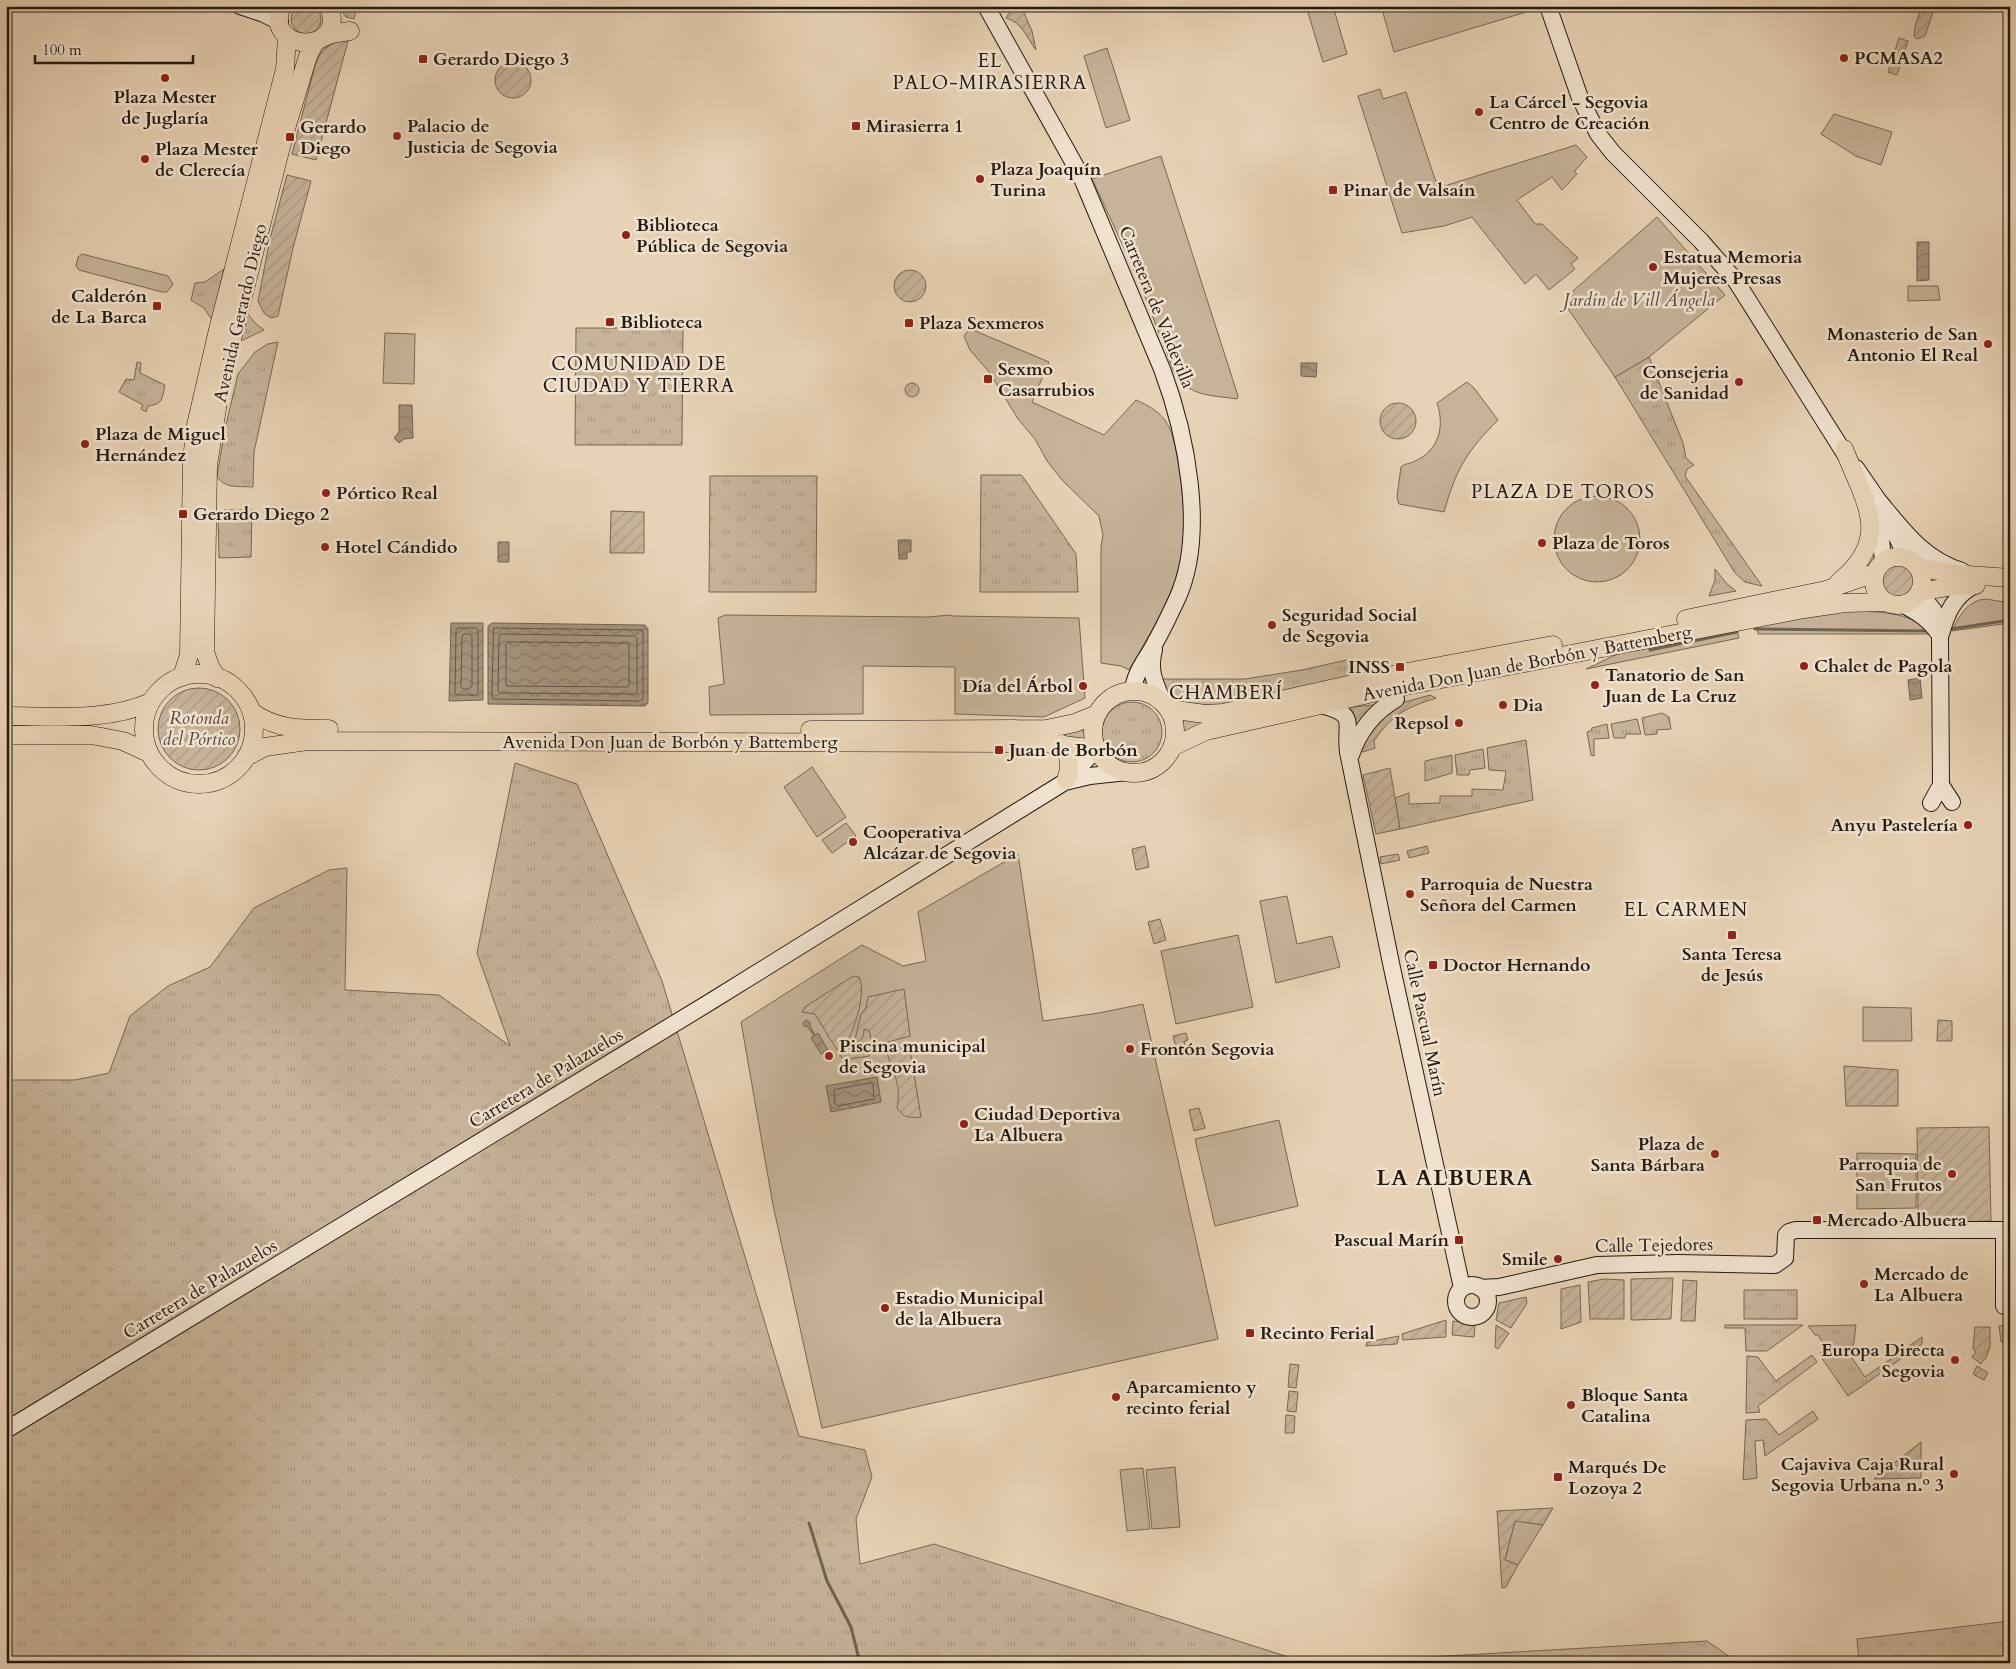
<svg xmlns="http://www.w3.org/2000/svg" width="2016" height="1669" font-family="Cardo,serif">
<defs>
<pattern id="grass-tufts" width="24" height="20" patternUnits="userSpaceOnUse" patternTransform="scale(1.25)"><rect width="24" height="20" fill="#c7b399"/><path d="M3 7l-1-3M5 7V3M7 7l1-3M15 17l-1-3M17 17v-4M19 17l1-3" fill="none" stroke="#ab9983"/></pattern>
<pattern id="garden-furrows" width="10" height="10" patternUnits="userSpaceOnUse" patternTransform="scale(1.25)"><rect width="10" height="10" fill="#c7b399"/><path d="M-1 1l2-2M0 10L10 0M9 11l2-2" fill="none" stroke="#ab9983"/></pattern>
<pattern id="water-waves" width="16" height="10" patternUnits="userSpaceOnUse" patternTransform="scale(1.25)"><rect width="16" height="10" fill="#a5937d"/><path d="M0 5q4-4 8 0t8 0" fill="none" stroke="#867765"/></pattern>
</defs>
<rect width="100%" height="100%" fill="#e8d2b5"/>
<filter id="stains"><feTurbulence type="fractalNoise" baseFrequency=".004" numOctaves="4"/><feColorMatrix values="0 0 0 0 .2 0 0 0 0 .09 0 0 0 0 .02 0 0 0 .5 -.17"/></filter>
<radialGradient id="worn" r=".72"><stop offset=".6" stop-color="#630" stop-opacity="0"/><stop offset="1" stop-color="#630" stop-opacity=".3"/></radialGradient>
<path fill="url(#grass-tufts)" stroke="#766655" d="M224,269L212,320L204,308L191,300L195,283L205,282Z
M247,313L255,323L264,330L243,340L239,338Z
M576,328H683L682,445H575Z
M278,342L254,452L253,487C239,486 224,489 217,476L225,429L238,374L255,352L268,344Z
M1649,357L1683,443L1686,458L1694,465L1687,469L1685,476L1762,586L1745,582L1735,573L1615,377Z
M137,362L141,363L140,373L165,385C162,399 163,404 148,406L146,412L141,409L143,405L119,392L126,379L134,380Z
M981,475H1021L1023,477L1076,554L1078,592H980Z
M710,476H817L816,592H709Z
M224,510H252L251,557L219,558L218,517Z
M1715,569L1727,584L1736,591L1709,596L1715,580Z
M1351,659V668H1355L1352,679L1217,708C1199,707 1162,703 1162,679H1245L1302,670Z
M1102 732a30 30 0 1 1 60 0a30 30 0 1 1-60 0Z
M1662,713L1669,717L1671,729L1657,730V734L1645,735L1642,718Z
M1637,719L1641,734H1626L1625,738H1614L1611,724Z
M1179,720H1216L1182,732Z
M1607,724L1609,738L1594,739V756L1591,755L1587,732L1591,731L1592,728Z
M1086,727L1087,742L1050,736Z
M1526,740L1533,800L1400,829L1395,798L1409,793V804L1440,803V796H1472V789L1503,790L1506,771L1489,770L1487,748Z
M1483,749L1485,768L1470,770L1469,775H1457L1455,755Z
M1452,755V773L1425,781V761Z
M515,763L577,784L662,981L799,1436L865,1450L872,1477L856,1519L860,1564L934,1544L1307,1663H6V1080H75L109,1073L130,1016L168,986L210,967L254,908L329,870L347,868L345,990L439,995L510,1046L477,953Z
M1744,1290H1797V1319H1744Z
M1725,1325H1803L1767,1351H1746L1745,1328H1725Z
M1856,1325L1852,1358L1865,1377L1922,1337V1344L1848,1396L1819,1354L1826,1348L1818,1335H1815L1808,1326Z
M1812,1355L1817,1362L1758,1406L1760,1412L1746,1413L1747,1356L1758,1357L1776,1381Z
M1813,1411L1818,1419L1765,1456L1763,1440L1755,1441L1757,1478L1743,1480L1746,1420L1766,1419L1779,1435Z
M2010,1621V1663H1859L1857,1639Z
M1707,1641L1739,1663H1325Z"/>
<path fill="#c7b399" stroke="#766655" d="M1306,6H1333L1347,54L1323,62Z
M1381,6H1532L1533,10L1394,52Z
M1107,48L1130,120L1106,128L1084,56Z
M1380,89L1383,99L1406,92L1438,188L1576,145L1587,157L1574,172L1577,174L1562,190L1552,177L1517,200L1535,224H1542L1578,258L1571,264L1575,269L1549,290L1536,274L1525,284L1472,217L1444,226L1402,233L1358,96Z
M1834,114L1892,132L1881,165L1856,156L1821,134Z
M1161,156L1238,396L1237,399C1211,395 1189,397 1174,372L1138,278L1092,179Z
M1657,217L1725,295L1649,357L1615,377L1564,303L1573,291Z
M82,254L168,276L173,284L167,292H162L79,270L76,266L78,257Z
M1908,286H1938L1940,300L1908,301Z
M973,330L1049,362L1032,402L1104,435L1136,400C1149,406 1161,412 1168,425C1179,444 1185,515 1185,538C1185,547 1182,559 1179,568C1169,604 1148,637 1129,670L1121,666L1101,663V547L1103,535L1099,516L1062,480L1047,461L1035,439L1018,419L990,373L970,350L964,336L968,331Z
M385,333L415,334L414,384L383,383Z
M1467,382L1474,388L1498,420C1467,451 1456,469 1444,512L1399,504L1397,497L1401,467C1405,463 1410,464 1415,461C1439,451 1445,426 1437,403Z
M1554 539a43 43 0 1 1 86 0a43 43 0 1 1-86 0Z
M1986,599L2010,603V623L1952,631C1959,616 1968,600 1986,599Z
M1832,611C1857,612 1889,609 1913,620C1920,623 1926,629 1931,634H1758L1757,622Z
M725,615L928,617L950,615L953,616L1079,618L1085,698L1044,717L955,714V667L863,666V714L710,715L709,687L724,684L718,618Z
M1736,626L1739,638L1586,669L1626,650Z
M812,767L846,817L817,837L784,787Z
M846,823L856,836L832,853L822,840Z
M1018,854L1043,1021L1099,1013L1143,1004L1218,1339L822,1428L773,1205L741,1022L862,945L903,966L926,961L918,912Z
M1287,896L1297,944L1332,936L1340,967L1276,983L1260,901Z
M1238,935L1253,1007L1176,1024L1161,951Z
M1863,1007L1911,1008L1912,1041H1863Z
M1279,1120L1298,1206L1215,1226L1195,1139Z
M1857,1153L1916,1154V1208L1857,1209Z
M1175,1467L1180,1527L1152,1529L1146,1470Z
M1143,1468L1150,1529L1127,1531L1120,1470Z
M1515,1520L1543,1525L1518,1565L1505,1560Z"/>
<path fill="url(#garden-furrows)" stroke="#766655" d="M291 19a15 15 0 1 1 30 0a15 15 0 1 1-30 0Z
M338,6H357L354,19L346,17Z
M1013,6H1021L1032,31L1036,50C1026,37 1023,23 1006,18Z
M1922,6H1935L1925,36L1917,39L1914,36L1915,26Z
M1899,38L1908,41L1897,75L1888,72Z
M339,40L348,41L316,160L292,154L314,69L320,54L325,48Z
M495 80a18 18 0 1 1 36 0a18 18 0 1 1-36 0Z
M287,175L311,181L293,248L278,316L271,318L264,313L258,301L270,239Z
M894 286a16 16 0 1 1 32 0a16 16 0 1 1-32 0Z
M905 390a7 7 0 1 1 14 0a7 7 0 1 1-14 0Z
M1380 421a18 18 0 1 1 36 0a18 18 0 1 1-36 0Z
M611,511L644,512V553H610Z
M1882 581a16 16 0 1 1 32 0a16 16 0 1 1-32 0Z
M158 729a41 41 0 1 1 82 0a41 41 0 1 1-82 0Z
M1430,695L1436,698C1406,708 1392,714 1374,741L1375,748L1363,752L1359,750L1361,740L1398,704Z
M1382,704L1355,733L1342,708Z
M1390,768L1400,829L1376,834L1363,775Z
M1145,846L1149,867L1136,870L1132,849Z
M1427,846L1429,853L1409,858L1407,851Z
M1398,854L1400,860L1381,864L1380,857Z
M1160,919L1166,940L1154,944L1148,922Z
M853,976L859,977C867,992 854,1033 844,1046L846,1049L867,1046L869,1056L843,1060L815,1014L802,1012L805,1007Z
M904,989L910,1036L873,1046L869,1031L864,1029C864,1038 862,1040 854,1044L861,1014L866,1008L868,997Z
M1938,1020L1952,1021V1041H1937Z
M1186,1033L1188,1040L1184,1042L1187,1052L1178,1055L1173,1036Z
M909,1044L921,1117C909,1118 904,1118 897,1108C902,1081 892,1075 887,1052L902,1049V1045Z
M1844,1066L1898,1070V1106H1846Z
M1199,1108L1205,1128L1194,1131L1189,1110Z
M1989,1127L1991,1221L1920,1223L1918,1215L1917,1128Z
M1673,1278L1671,1319L1631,1320V1279Z
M1604,1279L1624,1280V1319H1590L1588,1282Z
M1683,1280L1697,1281L1695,1321H1681Z
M1580,1285L1581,1322L1561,1329V1289Z
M1526,1297L1527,1303L1511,1328L1496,1320L1499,1303Z
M1446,1320V1337L1403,1340L1402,1334Z
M1453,1321L1473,1324L1475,1327L1474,1337L1452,1335Z
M1496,1325L1509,1333L1498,1349L1495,1347Z
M1999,1326H2010V1338L2008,1332H2005L2006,1341L2001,1342Z
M1975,1327H1990V1347L1985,1360H1983L1981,1364L1972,1357L1976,1352L1973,1349Z
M1399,1336L1397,1344L1366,1346L1367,1342Z
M1290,1364L1299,1365L1296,1388L1288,1387Z
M1977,1366L1988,1373L1984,1380L1973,1374Z
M1289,1391L1298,1392L1296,1412L1287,1411Z
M1286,1415L1295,1416L1294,1433H1285Z
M1921,1442V1478L1874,1479Z
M1553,1508L1543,1525L1515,1521L1505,1560L1518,1565L1506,1587L1502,1588L1497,1511Z"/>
<path fill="url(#water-waves)" stroke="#716252" d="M1917,242H1929V280L1917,281Z
M1301,363H1317L1316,377L1301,376Z
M399,405H412L413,438L404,439L399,443L394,438L399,432Z
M898,540H911V552H907V559H899Z
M498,542H509V562H498Z
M451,623H483V700L449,701Z
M492,623L645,625L648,629V703L645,706L488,704V626Z
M1920,678L1922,698L1910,700L1908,680Z
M806,1020L810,1022V1026L815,1035L818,1033L828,1050L821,1054L811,1038L814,1036L808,1027L804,1026L803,1023Z
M877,1077L881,1102L831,1112L826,1086Z"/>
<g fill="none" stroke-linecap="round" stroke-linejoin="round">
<path stroke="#645647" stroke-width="1" d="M458,628H476L478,630V693L476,695H457L455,694L456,631Z
M494,628L642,630L643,632V699L640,701L493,699L492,697Z
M464,634H470L472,637V686L469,689H463L461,687L462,637Z
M501,634L635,636L637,638V693L634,694L500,693L498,691L499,637Z
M508,642L628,643L629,646V685L627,687L507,686L506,683V644Z
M871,1083L873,1085L874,1099L838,1106L835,1104L834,1090Z"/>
<path stroke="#716252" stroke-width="3" d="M1755,629L1927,631
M1951,629L2010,620
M1650,650L1737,632
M1262,690L1273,688
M809,1523L827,1581L851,1627L860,1663"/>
<g stroke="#241911" stroke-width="18">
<path id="secondary" d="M240,6L264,14L280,22
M986,6L1081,176L1162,369C1186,433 1207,534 1177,599C1170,614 1163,629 1155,643C1147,659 1134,673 1133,691
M1548,6L1580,98L1598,134L1613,153L1701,241L1736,281L1850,462
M1856,468L1878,500L1908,559
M1878,500C1903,530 1923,559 1962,571
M1871,501L1880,526L1883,562
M1919,592L1934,611L1940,636L1941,785L1931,803
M1902,604C1917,612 1929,619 1939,634
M1941,634C1947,612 1954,596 1975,585
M1154,650C1148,672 1156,684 1164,705
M1321,705C1359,715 1344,722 1348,752L1392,968L1462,1288
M1351,755C1359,731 1374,712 1396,699
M1065,782L1090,776L1127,772
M1941,785L1952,802
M1456 1301a16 16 0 1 1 32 0a16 16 0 1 1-32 0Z
M1480,1288L1499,1287L1597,1265L1678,1263L1775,1265L1785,1258L1786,1235L1789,1232L1796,1230H2004V1306H2010
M6,1430L710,1002L1063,783L1097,749"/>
</g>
<g stroke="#241911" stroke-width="19">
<path id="primary" d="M282,6C261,52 348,57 329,6
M322,38L331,34L350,31
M1874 581a24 24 0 1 1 48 0a24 24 0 1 1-48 0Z
M1918,567L1954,574L2010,578
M1839,582C1893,538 1865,503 1844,449
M1919,592L1954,586L1976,585
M1686,619L1826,590L1875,573
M144 729a55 55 0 1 1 110 0a55 55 0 1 1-110 0Z
M182,677L189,655L192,459L196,425L218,330L285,69L287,36
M217,678L210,666L205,652L208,465L221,383L284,135L308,56L315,42
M1093 732a41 41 0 1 1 82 0a41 41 0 1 1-82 0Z
M1168,709L1205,714L1223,713L1402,673L1553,645
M251,711C274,729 300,729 329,729
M6,716C55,716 106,722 151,702
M810,730L1046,729L1075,723L1097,714
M6,735H91L123,741L149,753
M1062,744C1070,755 1071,767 1066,780
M1172,747L1206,731L1395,688L1804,609L1845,603L1887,602
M246,757L265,747L307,741L1044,743L1097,749"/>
</g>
<use href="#secondary" stroke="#f0e2cf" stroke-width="16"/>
<use href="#primary" stroke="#e8d2b5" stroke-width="18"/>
</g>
<g fill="#8f2418" stroke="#f0e2cf" stroke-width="2">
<circle cx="1844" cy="58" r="5"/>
<rect x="418" y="54" width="10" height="10" rx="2.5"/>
<circle cx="165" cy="78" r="5"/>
<circle cx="1479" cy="112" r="5"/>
<rect x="851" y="121" width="10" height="10" rx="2.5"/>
<circle cx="397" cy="136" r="5"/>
<rect x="285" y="132" width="10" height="10" rx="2.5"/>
<circle cx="145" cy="159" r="5"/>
<circle cx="980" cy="179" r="5"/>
<rect x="1328" y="185" width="10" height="10" rx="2.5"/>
<circle cx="626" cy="235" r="5"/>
<circle cx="1653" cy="267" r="5"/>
<rect x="152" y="301" width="10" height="10" rx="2.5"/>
<rect x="605" y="317" width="10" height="10" rx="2.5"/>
<rect x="904" y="318" width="10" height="10" rx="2.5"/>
<circle cx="1988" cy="344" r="5"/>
<rect x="983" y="374" width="10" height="10" rx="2.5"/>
<circle cx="1739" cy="382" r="5"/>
<circle cx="85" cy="444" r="5"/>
<circle cx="326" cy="493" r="5"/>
<rect x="178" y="509" width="10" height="10" rx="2.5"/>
<circle cx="1542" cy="543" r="5"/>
<circle cx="325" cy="547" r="5"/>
<circle cx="1272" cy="625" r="5"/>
<circle cx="1804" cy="666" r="5"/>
<rect x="1395" y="662" width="10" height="10" rx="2.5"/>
<circle cx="1595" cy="685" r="5"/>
<circle cx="1083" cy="686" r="5"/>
<circle cx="1503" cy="705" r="5"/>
<circle cx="1459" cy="723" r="5"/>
<rect x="994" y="745" width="10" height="10" rx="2.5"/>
<circle cx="1968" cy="825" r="5"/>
<circle cx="853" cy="842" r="5"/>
<circle cx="1410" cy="894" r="5"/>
<rect x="1727" y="930" width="10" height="10" rx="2.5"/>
<rect x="1428" y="960" width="10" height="10" rx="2.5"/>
<circle cx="1130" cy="1049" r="5"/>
<circle cx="829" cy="1056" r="5"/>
<circle cx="964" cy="1124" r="5"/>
<circle cx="1715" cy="1154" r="5"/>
<circle cx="1952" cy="1174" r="5"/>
<rect x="1812" y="1215" width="10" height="10" rx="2.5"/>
<rect x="1454" y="1235" width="10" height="10" rx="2.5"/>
<circle cx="1558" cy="1259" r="5"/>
<circle cx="1864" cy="1284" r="5"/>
<circle cx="885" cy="1308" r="5"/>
<rect x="1245" y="1328" width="10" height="10" rx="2.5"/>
<circle cx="1955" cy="1360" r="5"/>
<circle cx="1116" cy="1397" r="5"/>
<circle cx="1571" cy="1405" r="5"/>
<circle cx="1954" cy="1474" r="5"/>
<rect x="1553" y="1472" width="10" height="10" rx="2.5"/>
</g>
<g text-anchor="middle" stroke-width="5" stroke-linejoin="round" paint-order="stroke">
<g font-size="18" font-weight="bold" fill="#241911" stroke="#f0e2cf" text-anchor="start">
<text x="1854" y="64">PCMASA2</text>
<text x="433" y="65">Gerardo Diego 3</text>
<text x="165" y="103" text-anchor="middle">Plaza Mester<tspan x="165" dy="21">de Juglaría</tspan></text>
<text x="1489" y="108">La Cárcel - Segovia<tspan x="1489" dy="21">Centro de Creación</tspan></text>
<text x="407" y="132">Palacio de<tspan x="407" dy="21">Justicia de Segovia</tspan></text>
<text x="866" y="132">Mirasierra 1</text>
<text x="300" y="133">Gerardo<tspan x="300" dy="21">Diego</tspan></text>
<text x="155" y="155">Plaza Mester<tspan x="155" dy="21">de Clerecía</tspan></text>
<text x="990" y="175">Plaza Joaquín<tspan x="990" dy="21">Turina</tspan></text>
<text x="1343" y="196">Pinar de Valsaín</text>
<text x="636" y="231">Biblioteca<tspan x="636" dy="21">Pública de Segovia</tspan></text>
<text x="1663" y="263">Estatua Memoria<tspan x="1663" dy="21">Mujeres Presas</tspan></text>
<text x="147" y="302" text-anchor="end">Calderón<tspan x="147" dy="21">de La Barca</tspan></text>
<text x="620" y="328">Biblioteca</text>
<text x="919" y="329">Plaza Sexmeros</text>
<text x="1978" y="340" text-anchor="end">Monasterio de San<tspan x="1978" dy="21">Antonio El Real</tspan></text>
<text x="998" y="375">Sexmo<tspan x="998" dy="21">Casarrubios</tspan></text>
<text x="1729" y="378" text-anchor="end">Consejeria<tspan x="1729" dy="21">de Sanidad</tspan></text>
<text x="95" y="440">Plaza de Miguel<tspan x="95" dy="21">Hernández</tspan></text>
<text x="336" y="499">Pórtico Real</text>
<text x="193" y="520">Gerardo Diego 2</text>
<text x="1552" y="549">Plaza de Toros</text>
<text x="335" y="553">Hotel Cándido</text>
<text x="1282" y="621">Seguridad Social<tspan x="1282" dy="21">de Segovia</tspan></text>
<text x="1814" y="672">Chalet de Pagola</text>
<text x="1390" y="673" text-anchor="end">INSS</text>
<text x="1605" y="681">Tanatorio de San<tspan x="1605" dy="21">Juan de La Cruz</tspan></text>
<text x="1073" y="692" text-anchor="end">Día del Árbol</text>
<text x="1513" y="711">Dia</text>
<text x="1449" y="729" text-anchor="end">Repsol</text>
<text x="1009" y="756">Juan de Borbón</text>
<text x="1958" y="831" text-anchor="end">Anyu Pastelería</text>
<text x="863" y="838">Cooperativa<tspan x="863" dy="21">Alcázar de Segovia</tspan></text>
<text x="1420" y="890">Parroquia de Nuestra<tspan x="1420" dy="21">Señora del Carmen</tspan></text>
<text x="1732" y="960" text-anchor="middle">Santa Teresa<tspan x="1732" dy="21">de Jesús</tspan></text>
<text x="1443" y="971">Doctor Hernando</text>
<text x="839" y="1052">Piscina municipal<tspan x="839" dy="21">de Segovia</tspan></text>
<text x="1140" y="1055">Frontón Segovia</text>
<text x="974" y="1120">Ciudad Deportiva<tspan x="974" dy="21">La Albuera</tspan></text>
<text x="1705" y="1150" text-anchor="end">Plaza de<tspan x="1705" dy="21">Santa Bárbara</tspan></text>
<text x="1942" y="1170" text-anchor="end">Parroquia de<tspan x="1942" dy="21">San Frutos</tspan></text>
<text x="1827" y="1226">Mercado Albuera</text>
<text x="1449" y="1246" text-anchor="end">Pascual Marín</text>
<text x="1548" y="1265" text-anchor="end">Smile</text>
<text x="1874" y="1280">Mercado de<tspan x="1874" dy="21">La Albuera</tspan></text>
<text x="895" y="1304">Estadio Municipal<tspan x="895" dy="21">de la Albuera</tspan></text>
<text x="1260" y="1339">Recinto Ferial</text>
<text x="1945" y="1356" text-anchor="end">Europa Directa<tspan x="1945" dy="21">Segovia</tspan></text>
<text x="1126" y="1393">Aparcamiento y<tspan x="1126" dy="21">recinto ferial</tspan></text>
<text x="1581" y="1401">Bloque Santa<tspan x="1581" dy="21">Catalina</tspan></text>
<text x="1944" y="1470" text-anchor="end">Cajaviva Caja Rural<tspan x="1944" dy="21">Segovia Urbana n.º 3</tspan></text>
<text x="1568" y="1473">Marqués De<tspan x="1568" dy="21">Lozoya 2</tspan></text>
</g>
<g font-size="18" font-style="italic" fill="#55473a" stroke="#f0e2cf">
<text x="1639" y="306">Jardín de Vill Ángela</text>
<text x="199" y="724">Rotonda<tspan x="199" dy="21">del Pórtico</tspan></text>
</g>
<g font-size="18" fill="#241911" stroke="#f0e2cf">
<text transform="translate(1157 307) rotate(68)" y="6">Carretera de Valdevilla</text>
<text transform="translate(240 313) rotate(-77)" y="6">Avenida Gerardo Diego</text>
<text transform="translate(1527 663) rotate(-11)" y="6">Avenida Don Juan de Borbón y Battemberg</text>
<text x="670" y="748">Avenida Don Juan de Borbón y Battemberg</text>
<text transform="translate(1425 1023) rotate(78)" y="6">Calle Pascual Marín</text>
<text transform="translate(546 1078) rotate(-31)" y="6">Carretera de Palazuelos</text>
<text transform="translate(1654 1245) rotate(-1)" y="6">Calle Tejedores</text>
<text transform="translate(200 1289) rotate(-31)" y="6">Carretera de Palazuelos</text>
</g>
<g font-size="19" letter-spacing="1" fill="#241911" stroke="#f0e2cf">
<text x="990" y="67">EL<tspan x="990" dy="22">PALO-MIRASIERRA</tspan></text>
<text x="639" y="370">COMUNIDAD DE<tspan x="639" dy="22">CIUDAD Y TIERRA</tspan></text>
<text x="1563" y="498">PLAZA DE TOROS</text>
<text x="1226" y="699">CHAMBERÍ</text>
<text x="1686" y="916">EL CARMEN</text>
</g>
<g font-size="22" font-weight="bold" letter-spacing="1" fill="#241911" stroke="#f0e2cf">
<text x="1455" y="1185">LA ALBUERA</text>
</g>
</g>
<rect width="2016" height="1669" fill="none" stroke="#e8d2b5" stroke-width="25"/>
<rect x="8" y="8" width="2001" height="1654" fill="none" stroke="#241911" stroke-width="2.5"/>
<rect x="12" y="12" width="1991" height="1644" fill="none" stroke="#241911"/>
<path d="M35 55v8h158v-8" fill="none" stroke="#241911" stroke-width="2.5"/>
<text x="42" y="55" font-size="15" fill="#241911" stroke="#f0e2cf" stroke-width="4" paint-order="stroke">100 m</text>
<rect width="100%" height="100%" filter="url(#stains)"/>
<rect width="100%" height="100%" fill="url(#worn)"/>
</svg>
